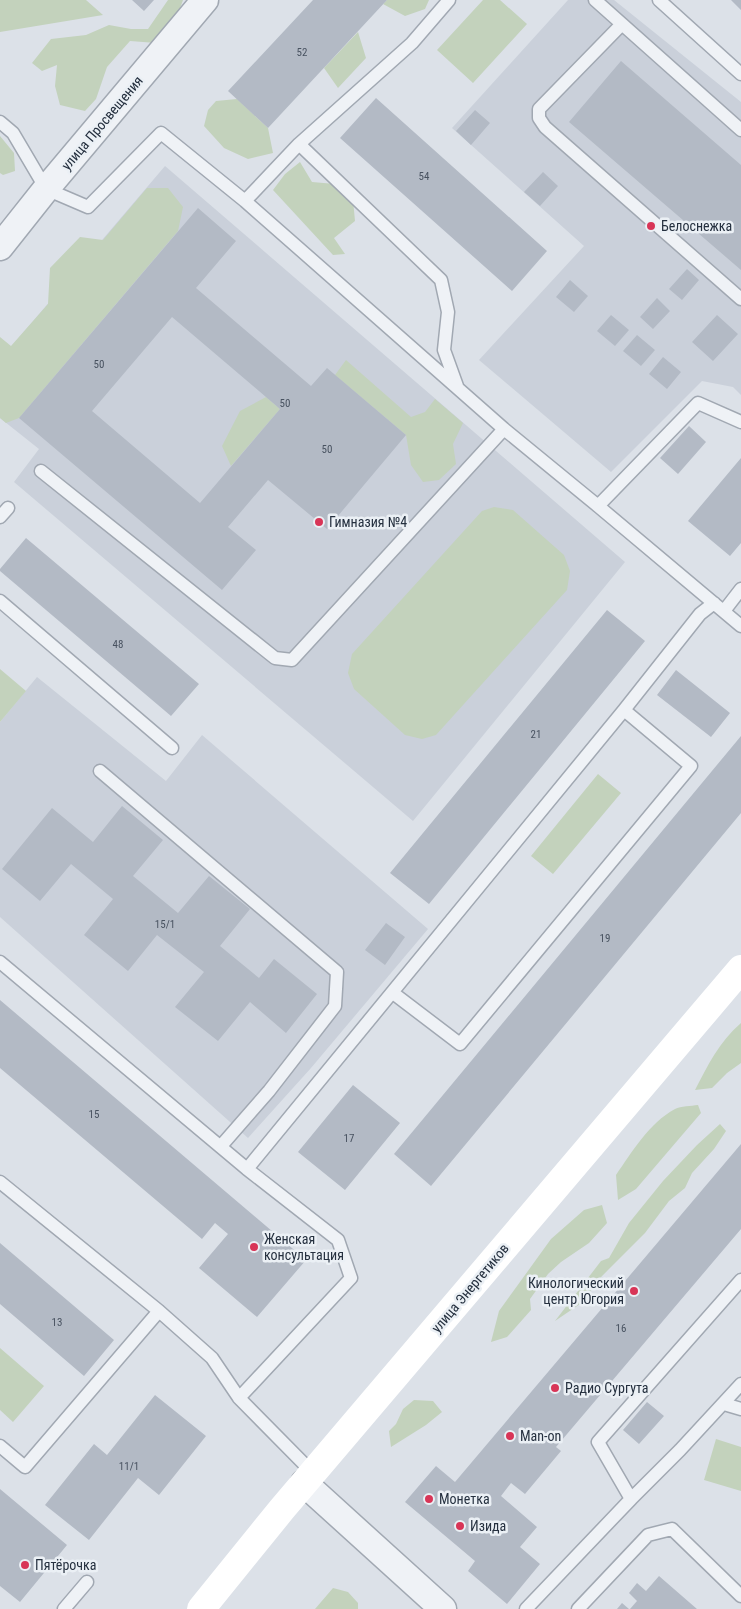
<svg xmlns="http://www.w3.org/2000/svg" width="741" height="1609" font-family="'Roboto Condensed',sans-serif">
<rect width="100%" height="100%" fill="#dce1e8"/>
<path fill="#cad0da" d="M568,0H614L741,102V395L733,387L702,381L611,472L479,360L584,246L452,128Z
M165,166L625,562L413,821L14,482L39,449L0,418V360Z
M37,677L166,781L202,735L428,929L311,1068L248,1138L0,917V722Z"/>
<path fill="#c3d2bc" d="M0,0H86L103,15L0,32Z
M168,0H183L174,25L156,43L130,41L107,67L96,99L85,111L60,105L55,86L57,65L42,71L32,63L51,39L86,35L109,25L131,29H148Z
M387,0H429L425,9L405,16L383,4Z
M483,0H500L527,24L473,83L437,50Z
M358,32L366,58L338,88L324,68Z
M237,99L268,128L273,153L248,159L224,148L204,126L208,110L216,101Z
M0,136L14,153L15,171L3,175L0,173Z
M300,162L312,182L335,184L353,200L355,221L334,238L345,254L333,255L273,190L285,174Z
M147,188H168L183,207L178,231L19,418L6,423L0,418V337L11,346L48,304L50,268L80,237L103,240Z
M346,360L411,417L425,412L435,399L463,423L453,444L456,464L439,480L423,482L411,465L406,435L335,375Z
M266,397L280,409L231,466L222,446L240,411Z
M494,507L513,510L564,555L570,571L567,590L436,735L422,739L405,735L354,689L348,673L352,654L482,511Z
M0,669L26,691L0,722Z
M598,774L621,793L553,874L531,856Z
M741,1023V1063L727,1073L712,1088L695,1090C708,1065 719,1042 741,1023Z
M698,1105L701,1113L636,1189L618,1200L616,1175C632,1152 649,1123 675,1109C681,1106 691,1106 698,1105Z
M720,1124L726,1131L714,1149L692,1173L685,1188L669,1201L645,1233L602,1276L580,1304L555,1321L601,1261L609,1258L629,1223L663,1181L697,1145Z
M602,1205L607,1223L589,1243L561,1262L548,1274L530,1299L531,1310L507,1337L491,1342L499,1311L551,1239L584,1210Z
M0,1348L44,1386L13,1422L0,1410Z
M414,1400L433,1401L442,1412L426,1425L391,1447L389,1431L396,1424L403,1409Z
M716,1439L741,1447V1491L704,1480Z
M333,1588L348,1592L358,1603V1609H315Z"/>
<path fill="#b3bac5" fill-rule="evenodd" d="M132,0H154L144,11Z
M313,0H387L268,128L228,91Z
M731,0H741V10Z
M621,61L741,165V270L569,122Z
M376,98L547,251L512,291L340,138Z
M475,110L490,123L471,145L456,131Z
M543,172L558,186L540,206L524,192Z
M198,208L236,241L196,288L311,386L327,368L406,435L327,529L268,480L228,527L256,550L222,590L19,418ZM172,317L280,409L200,503L92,411Z
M687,269L699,280L682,300L669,289Z
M570,280L588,296L574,312L556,297Z
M657,298L670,311L653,329L640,317Z
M611,315L629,330L615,346L597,331Z
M717,315L738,334L713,361L692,342Z
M637,335L655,350L641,366L623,351Z
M663,357L681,372L667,389L649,374Z
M689,426L706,442L678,474L660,458Z
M741,458V543L730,556L688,521Z
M26,538L199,684L171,716L0,571V569Z
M607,610L645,641L429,904L390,873Z
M676,670L730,713L711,737L657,695Z
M741,736V813L431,1186L394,1154Z
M122,806L163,840L133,876L178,913L209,876L250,909L220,946L259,978L274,959L317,994L286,1033L250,1002L218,1041L175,1007L204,972L157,935L128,971L84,935L113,899L71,864L40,901L2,869L52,808L93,842Z
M386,923L405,937L385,965L365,950Z
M0,1000L306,1260L257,1317L199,1268L228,1234L215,1223L202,1239L0,1068Z
M353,1085L400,1123L345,1190L298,1152Z
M741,1144V1229L556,1447L561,1451L525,1494L511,1483L501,1496L537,1527L520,1547L540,1564L507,1604L468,1571L475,1561L405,1502L436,1466L455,1482Z
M0,1243L114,1340L84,1376L0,1304Z
M155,1395L206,1436L159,1495L138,1478L89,1540L45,1505L94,1444L107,1455Z
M647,1402L664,1416L639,1444L623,1430Z
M0,1489L67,1545L20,1602L0,1586Z
M659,1576L697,1609H630L637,1601L629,1593L637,1583L646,1591Z
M622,1603L629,1609H617Z"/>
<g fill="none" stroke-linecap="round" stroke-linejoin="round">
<g stroke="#a1a8b2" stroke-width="15">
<path id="lane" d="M595,0L741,130
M659,0L741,74
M622,24L539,109V118L545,127L741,299
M0,122L13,133L46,189L88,207L161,133L245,201L504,429L598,506L741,626
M299,144L441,280L448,312L444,350L457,386
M245,201L299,144L412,43L449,0
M41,471L275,658L292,660L504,429
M598,506L698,403L741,422
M0,517L8,508
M0,601L172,748
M724,611L741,589
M100,771L337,972L335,1006L269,1091L221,1146
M0,962L247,1169L338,1240L351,1278L239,1398
M393,993L460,1044L691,766L624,710
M247,1169L624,710L700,614L714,603
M0,1182L159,1311L212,1358L239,1398L313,1473
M724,1404L741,1409
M0,1446L25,1467L159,1311
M631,1499L598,1442L741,1280
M64,1609L87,1582
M526,1609L631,1499L680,1450L741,1384
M578,1609L648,1535L672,1529L741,1596"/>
</g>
<g stroke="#a1a8b2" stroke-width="29">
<path id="street" d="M0,247L46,189L205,0
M304,1483L443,1609"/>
</g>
<use href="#lane" stroke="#eff2f6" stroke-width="12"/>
<use href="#street" stroke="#eff2f6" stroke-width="26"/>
<path stroke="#fff" stroke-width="28" d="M201,1609L282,1509L741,969"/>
</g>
<g fill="#d83557" stroke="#ebf0f5" stroke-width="2">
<circle cx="651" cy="226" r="5"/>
<circle cx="319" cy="522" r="5"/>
<circle cx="254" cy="1247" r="5"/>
<circle cx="634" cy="1291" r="5"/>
<circle cx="555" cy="1388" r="5"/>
<circle cx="510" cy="1436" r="5"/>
<circle cx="429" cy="1499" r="5"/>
<circle cx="460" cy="1526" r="5"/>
<circle cx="25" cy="1565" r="5"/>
</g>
<g text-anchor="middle" stroke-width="5" stroke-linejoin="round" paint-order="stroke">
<g font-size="11" fill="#485260">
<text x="302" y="56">52</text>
<text x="424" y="180">54</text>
<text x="99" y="368">50</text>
<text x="285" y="407">50</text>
<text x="327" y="453">50</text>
<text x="118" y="648">48</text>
<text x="536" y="738">21</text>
<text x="165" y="928">15/1</text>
<text x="605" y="942">19</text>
<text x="94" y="1118">15</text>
<text x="349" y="1142">17</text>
<text x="57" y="1326">13</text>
<text x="621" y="1332">16</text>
<text x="129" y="1470">11/1</text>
</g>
<g font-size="14" fill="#25303f" stroke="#ebf0f5">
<text transform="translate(102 123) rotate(-50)" y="5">улица Просвещения</text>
<text transform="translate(470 1288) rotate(-50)" y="5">улица Энергетиков</text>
</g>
<g font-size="14" fill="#25303f" stroke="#ebf0f5" text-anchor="start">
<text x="661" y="231">Белоснежка</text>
<text x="329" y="527">Гимназия №4</text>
<text x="264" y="1244">Женская<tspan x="264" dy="16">консультация</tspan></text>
<text x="624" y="1288" text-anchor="end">Кинологический<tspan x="624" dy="16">центр Югория</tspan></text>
<text x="565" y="1393">Радио Сургута</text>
<text x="520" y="1441">Man-on</text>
<text x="439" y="1504">Монетка</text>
<text x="470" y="1531">Изида</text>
<text x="35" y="1570">Пятёрочка</text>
</g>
</g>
</svg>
